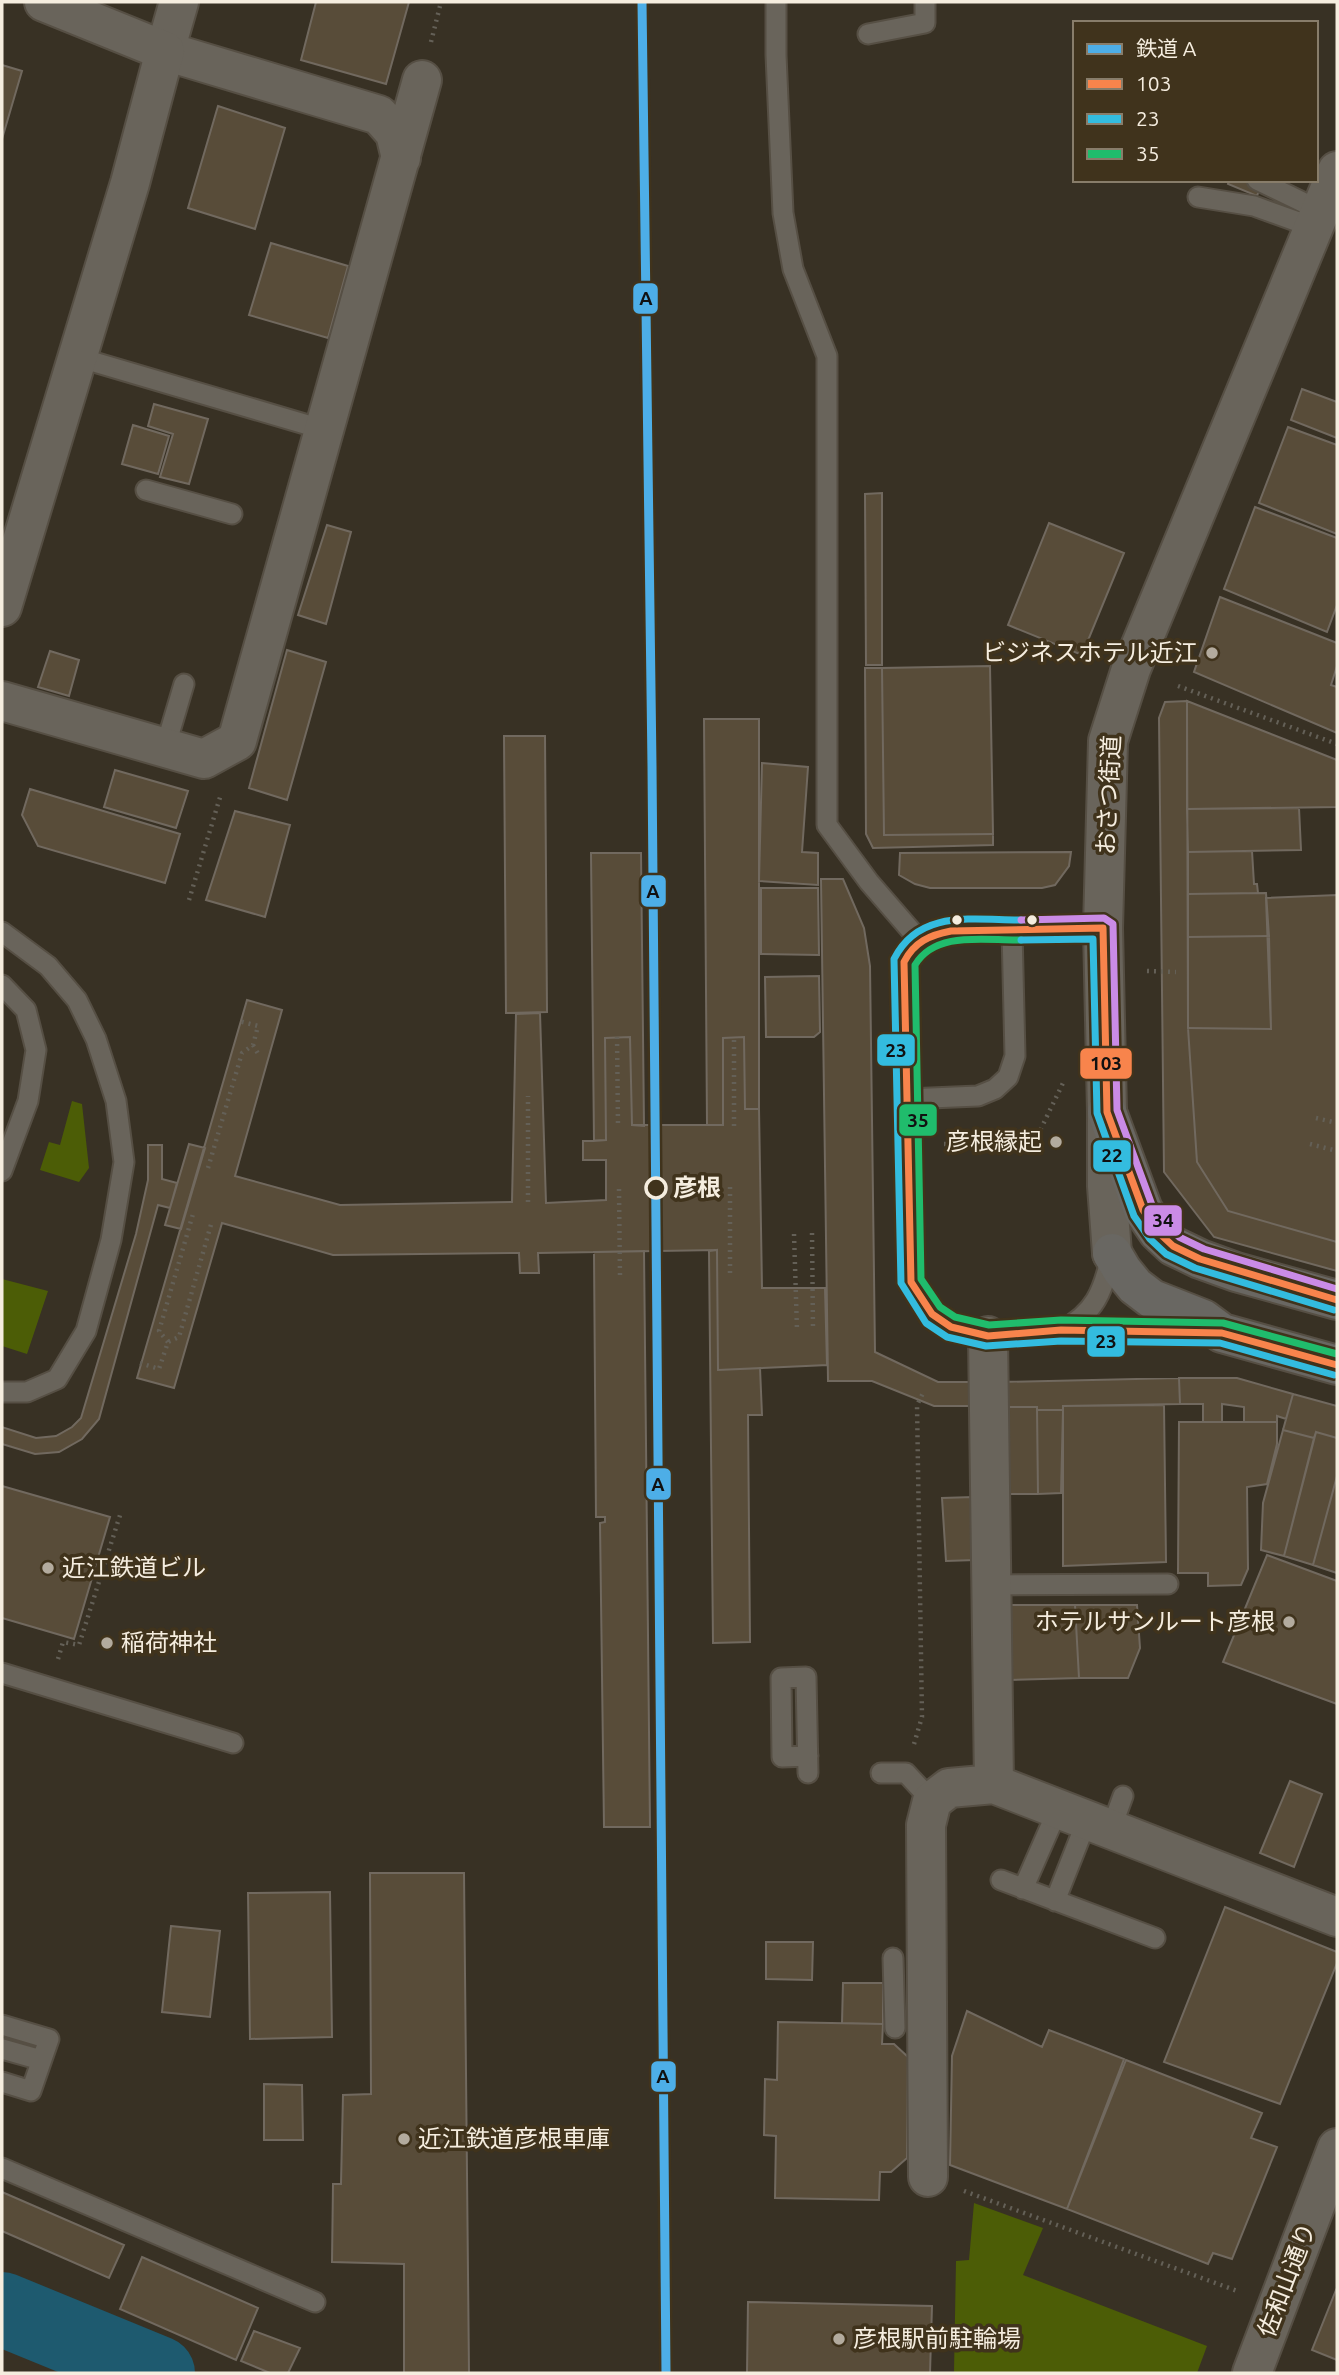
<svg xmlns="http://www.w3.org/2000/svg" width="1339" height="2375" font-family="Ubuntu,'Noto Sans JP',sans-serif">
<rect width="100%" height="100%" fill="#383124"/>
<path fill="#4c5d06" d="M72,1101L82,1104L89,1168L79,1182L40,1170L49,1142L60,1145Z
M2,1279L48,1291L27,1354L2,1346Z
M974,2203L1043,2228L1023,2275L1207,2346L1197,2373H954L956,2261L969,2260Z"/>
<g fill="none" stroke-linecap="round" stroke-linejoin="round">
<path stroke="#1e5a6f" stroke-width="74" d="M2,2309L158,2373"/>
</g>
<path fill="#584c39" stroke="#71695f" stroke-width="2" d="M316,2H409L386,84L301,60Z
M2,65L22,71L2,139Z
M218,106L285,128L255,229L188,208Z
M1229,180H1263L1257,196L1228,184Z
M271,243L348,266L328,338L249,315Z
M1302,389L1337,402V438L1291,420Z
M154,404L208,419L189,484L160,477L173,434L148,426Z
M133,425L169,436L158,474L122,464Z
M1288,427L1337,445V534L1259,503Z
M882,493V665H866L865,494Z
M1255,507L1337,538V605L1327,632L1224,589Z
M1049,523L1124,553L1082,655L1008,625Z
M327,525L351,532L326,624L298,615Z
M1220,597L1337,643V666L1331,685L1337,687V733L1194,672Z
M287,650L326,662L287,800L249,788Z
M50,651L79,660L69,696L38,687Z
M990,666L993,834L884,835L882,668Z
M865,668H882L884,835L993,834V845L873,848L866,834Z
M1187,701L1337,760V807L1187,809Z
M1187,701L1188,1028L1197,1162L1228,1211L1337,1242V1271L1214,1237L1164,1172L1159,718L1165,702Z
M704,719H759V1109H745L744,1037L723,1038V1125H707Z
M504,736H545L547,1012L506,1013Z
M762,763L808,767L802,852L818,853V885L759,881Z
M115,770L188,791L176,828L104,807Z
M30,789L180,834L165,883L38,846L22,815Z
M1299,808L1301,850L1188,852L1187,809Z
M235,811L290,825L265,917L206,900Z
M1252,851L1254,884H1257L1258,893L1188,894V852Z
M1071,852L1069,866L1055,885L1042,888H930L915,884L899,875L900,853Z
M591,853H641L644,1126L632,1125L630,1037L605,1038L606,1140L594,1141Z
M821,879H843L864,928L870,966L875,1352L938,1382H1001V1406H934L872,1381H828Z
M761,888H818L819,955L761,954Z
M1266,893L1269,936L1188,937V894Z
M1337,895V1242L1228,1211L1197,1162L1188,1028L1271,1029L1266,898Z
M1269,936L1271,1029L1188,1028V937Z
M819,976L820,1032L814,1037H766L765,977Z
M247,1000L282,1010L235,1176L340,1205L512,1202L516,1014L540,1013L546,1203L606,1200V1160H583V1141L606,1140L605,1038L630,1037L632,1125H723V1038L744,1037L745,1109H759L762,1288H825L827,1365L718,1370L717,1250L538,1253L539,1273H520L519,1253L333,1255L222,1223L174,1388L137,1378Z
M189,1144L205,1148L181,1229L165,1225Z
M148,1145H162V1179L177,1183L170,1208L158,1205L99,1419L82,1439L59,1452L35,1454L2,1444V1427L36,1438L56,1436L72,1427L81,1418L136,1234L148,1180Z
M717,1250L718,1370L760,1368L762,1415H748L750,1642L713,1643L709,1251Z
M644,1251L650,1827H604L600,1523L605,1522V1517H596L594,1252Z
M1179,1378H1237L1293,1394L1286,1419L1277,1416V1422H1244V1407L1222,1404V1422H1203V1404H1180Z
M1179,1378L1180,1404L1063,1406V1410H1037V1407H1001V1382Z
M1293,1394L1337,1406V1438L1316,1432L1314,1438L1283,1430Z
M1164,1405L1166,1562L1063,1566V1406Z
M1001,1407H1037L1038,1494H1001Z
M1037,1410H1063L1061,1493L1038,1494Z
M1179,1422H1277V1444L1267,1484L1247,1487L1248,1569L1241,1585L1208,1586V1573H1178Z
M1283,1430L1314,1438L1284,1556L1261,1550L1263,1503Z
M1316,1432L1337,1438V1476L1313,1565L1284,1556Z
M1337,1476V1573L1313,1565Z
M2,1486L110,1517L74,1639L2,1618Z
M973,1497L975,1560L946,1561L942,1498Z
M1267,1555L1337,1581V1704L1223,1662Z
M1003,1605H1075L1079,1678L1006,1680Z
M1075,1605H1137L1140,1648L1128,1678H1079Z
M1290,1781L1322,1794L1294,1867L1260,1853Z
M370,1873H464L469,2373H404V2264L332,2262L333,2184H341L343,2095L371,2094Z
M330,1892L332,2037L250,2039L248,1893Z
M1225,1907L1337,1952V1963L1280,2104L1164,2062Z
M171,1926L220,1931L210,2017L162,2012Z
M766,1942H813L812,1980L766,1979Z
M843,1983H883V2024L842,2023Z
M967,2011L1042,2047L1049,2030L1124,2059L1067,2209L950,2165L952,2056Z
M778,2022L883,2024L882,2044H894L908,2057L907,2158L891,2172H880L879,2200L775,2198L776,2136L764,2135L765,2079L777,2080Z
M1126,2060L1262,2113L1251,2138L1277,2147L1232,2259L1213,2253L1208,2264L1067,2209Z
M264,2084L302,2085L303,2140H264Z
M2,2192L124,2245L109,2278L2,2231Z
M142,2257L258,2308L236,2360L120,2309Z
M1336,2290L1337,2291V2360L1312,2350Z
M748,2302L932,2306L930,2373H747Z
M254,2331L300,2348L288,2373H270L241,2361Z"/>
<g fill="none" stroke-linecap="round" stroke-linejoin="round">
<g stroke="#564f44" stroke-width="23">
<path id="service" d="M776,2V55L783,213L793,269L827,356V825L869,882L920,941
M868,34L925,23V2
M1257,180L1321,211
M1198,197L1254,206L1315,228
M77,357L325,430
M146,490L232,514
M165,748L184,684
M1103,928L951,931C930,935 912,941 904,962L911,1282L932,1314L951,1327L988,1336L1061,1330L1211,1333
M2,932L48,966L77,1000L96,1039L116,1101L124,1162L111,1240L86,1331L57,1379L27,1392H2
M2,985L26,1010L36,1050L28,1101L2,1171
M907,1099L978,1096L995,1089L1008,1077L1015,1056L1012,930
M1062,1330C1095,1313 1103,1291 1111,1257
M991,1585L1168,1584
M2,1673L233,1743
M808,1756L782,1757L781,1678L806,1677L808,1773
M881,1773H906L932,1801
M1111,1829L1123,1796
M1001,1880L1155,1938
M1023,1889L1058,1809
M1055,1901L1087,1820
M893,1958L895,2028
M2,2025L49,2039L31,2091L2,2082
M2,2049L41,2060
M2,2168L315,2302"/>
</g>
<g stroke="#564f44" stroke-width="42">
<path id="minor" d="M179,2L165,51L379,115L395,133L401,158
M2,701L204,759L237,741L422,80
M988,1336L994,1784
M928,2177L926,1825L932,1801L949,1788L994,1784L1337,1917"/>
</g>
<g stroke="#564f44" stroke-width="42">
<path id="tertiary" d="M2,607L130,183L165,51L44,2
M1112,1253L1107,1186V1112L1103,928L1108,741L1131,669L1337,171
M1252,2373L1337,2148"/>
</g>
<g stroke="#564f44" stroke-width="42">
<path id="primary" d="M1107,1112L1143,1210L1158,1232L1173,1246L1200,1259L1236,1272L1337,1300
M1112,1253L1122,1270L1135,1286L1152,1299L1203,1319L1222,1333L1337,1365"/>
</g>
<path stroke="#646057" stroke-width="4.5" stroke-dasharray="2 5" stroke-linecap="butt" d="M431,42L441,2
M1178,686L1337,744
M189,900L221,794
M1147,971L1176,972
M617,1037L618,1126
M253,1045L260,1057
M1316,1118L1337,1123
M734,1126V1037
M944,1144L1034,1143L1064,1081
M1310,1144L1337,1151
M208,1168L242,1053L253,1045L258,1026L239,1021
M730,1187V1276
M619,1189L620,1277
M528,1202V1096
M812,1233L813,1329
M794,1234L797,1330
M168,1342L159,1331L193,1214
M140,1363L159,1369L168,1342L179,1337L212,1221
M58,1659L63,1642L79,1645L121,1512
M914,1744L922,1717L917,1405L923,1393
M964,2191L1240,2292"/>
<use href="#service" stroke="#69645b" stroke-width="19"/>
<use href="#minor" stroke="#69645b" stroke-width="38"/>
<use href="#tertiary" stroke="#69645b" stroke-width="38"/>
<use href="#primary" stroke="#696762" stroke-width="38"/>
<g stroke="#40331c" stroke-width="12">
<path id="bus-1" d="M1337,1300L1200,1259L1173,1246L1158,1232L1143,1210L1107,1112L1103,928L951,931C930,935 914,942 904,962L911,1282L932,1314L951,1327L988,1336L1061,1330L1222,1333L1337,1365"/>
</g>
<g stroke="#40331c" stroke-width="12">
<path id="bus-2" d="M1021,920C973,920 919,909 894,959L901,1283L926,1323L947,1337L986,1346L1061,1341L1220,1343L1334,1375"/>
</g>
<g stroke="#40331c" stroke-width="12">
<path id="bus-3" d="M1021,940C986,941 936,930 915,965L921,1279L940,1307L955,1317L989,1325L1061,1320L1223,1323L1337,1354"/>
</g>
<g stroke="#40331c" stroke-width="12">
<path id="bus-4" d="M1021,940L1093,939L1097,1113L1134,1216L1150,1239L1166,1254L1195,1268L1334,1310"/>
</g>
<g stroke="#40331c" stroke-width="12">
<path id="bus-5" d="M1021,920L1104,918L1113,924L1117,1110L1152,1205L1166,1225L1179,1237L1204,1249L1337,1289"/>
</g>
<use href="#bus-1" stroke="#f8844c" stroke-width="7"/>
<use href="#bus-2" stroke="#33bcdf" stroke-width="7"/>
<use href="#bus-3" stroke="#20bc6c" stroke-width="7"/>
<use href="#bus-4" stroke="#33bcdf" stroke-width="7"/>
<use href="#bus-5" stroke="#ca8be6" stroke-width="7"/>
<g stroke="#40331c" stroke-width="14">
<path id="rail-1" d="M642,2L652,766L666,2373"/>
</g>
<use href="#rail-1" stroke="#4daee7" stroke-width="9"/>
</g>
<g fill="#b3ab9e" stroke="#40331c" stroke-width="2.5">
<circle cx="1212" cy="653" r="7"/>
<circle cx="1056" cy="1142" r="7"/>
<circle cx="48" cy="1568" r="7"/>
<circle cx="1289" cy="1622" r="7"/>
<circle cx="107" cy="1643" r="7"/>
<circle cx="404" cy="2139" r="7"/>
<circle cx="839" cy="2339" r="7"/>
</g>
<g fill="#f5eddf" stroke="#40331c" stroke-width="2.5">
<circle cx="957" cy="920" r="6"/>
<circle cx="1032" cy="920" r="6"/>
</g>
<circle fill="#40331c" stroke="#f5eddf" stroke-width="3.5" cx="656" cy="1188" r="10"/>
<g text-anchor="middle" stroke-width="7" stroke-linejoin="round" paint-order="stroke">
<g font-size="24" fill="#f5eddf" stroke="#40331c" text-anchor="start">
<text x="1198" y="661" text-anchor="end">ビジネスホテル近江</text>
<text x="1042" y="1150" text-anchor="end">彦根縁起</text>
<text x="62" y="1576">近江鉄道ビル</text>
<text x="1275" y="1630" text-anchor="end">ホテルサンルート彦根</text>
<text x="121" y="1651">稲荷神社</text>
<text x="418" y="2147">近江鉄道彦根車庫</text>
<text x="853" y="2347">彦根駅前駐輪場</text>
</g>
<g font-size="24" fill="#f5eddf" stroke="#40331c">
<text transform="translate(1109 795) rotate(-87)" y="8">おさつ街道</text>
<text transform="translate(1287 2280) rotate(-69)" y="8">佐和山通り</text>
</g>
<g font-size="24" font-weight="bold" fill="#f5eddf" stroke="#40331c" text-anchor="start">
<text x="673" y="1196">彦根</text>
</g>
</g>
<g stroke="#40331c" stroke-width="2.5">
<rect x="632" y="282" width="27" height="33" rx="7" fill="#4daee7"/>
<rect x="640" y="874" width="27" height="34" rx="7" fill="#4daee7"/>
<rect x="876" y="1033" width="40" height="34" rx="7" fill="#33bcdf"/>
<rect x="1079" y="1047" width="54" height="33" rx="7" fill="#f8844c"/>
<rect x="898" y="1103" width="40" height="34" rx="7" fill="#20bc6c"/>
<rect x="1092" y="1139" width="40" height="34" rx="7" fill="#33bcdf"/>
<rect x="1143" y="1204" width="40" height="33" rx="7" fill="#ca8be6"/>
<rect x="1086" y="1325" width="40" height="33" rx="7" fill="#33bcdf"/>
<rect x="645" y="1467" width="27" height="34" rx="7" fill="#4daee7"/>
<rect x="650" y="2060" width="27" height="33" rx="7" fill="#4daee7"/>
</g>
<g font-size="19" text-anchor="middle" font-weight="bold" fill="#111">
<text x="646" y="305">A</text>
<text x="653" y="898">A</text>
<text x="896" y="1057">23</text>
<text x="1106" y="1070">103</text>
<text x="918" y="1127">35</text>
<text x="1112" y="1162">22</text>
<text x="1163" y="1227">34</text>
<text x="1106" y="1348">23</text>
<text x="658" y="1491">A</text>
<text x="663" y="2083">A</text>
</g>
<rect width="1339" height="2375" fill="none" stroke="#f5eddf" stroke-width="7"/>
<rect x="1073" y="21" width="245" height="161" fill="#40331c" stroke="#887d6a" stroke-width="2"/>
<rect x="1087" y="44" width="35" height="10" fill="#4daee7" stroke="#887d6a" stroke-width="2"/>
<text x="1136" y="56" font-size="21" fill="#f5eddf">鉄道 A</text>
<rect x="1087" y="79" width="35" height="10" fill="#f8844c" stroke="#887d6a" stroke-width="2"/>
<text x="1136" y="91" font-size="21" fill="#f5eddf">103</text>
<rect x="1087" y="114" width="35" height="10" fill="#33bcdf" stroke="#887d6a" stroke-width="2"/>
<text x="1136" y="126" font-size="21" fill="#f5eddf">23</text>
<rect x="1087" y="149" width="35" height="10" fill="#20bc6c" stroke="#887d6a" stroke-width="2"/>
<text x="1136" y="161" font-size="21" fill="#f5eddf">35</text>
</svg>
